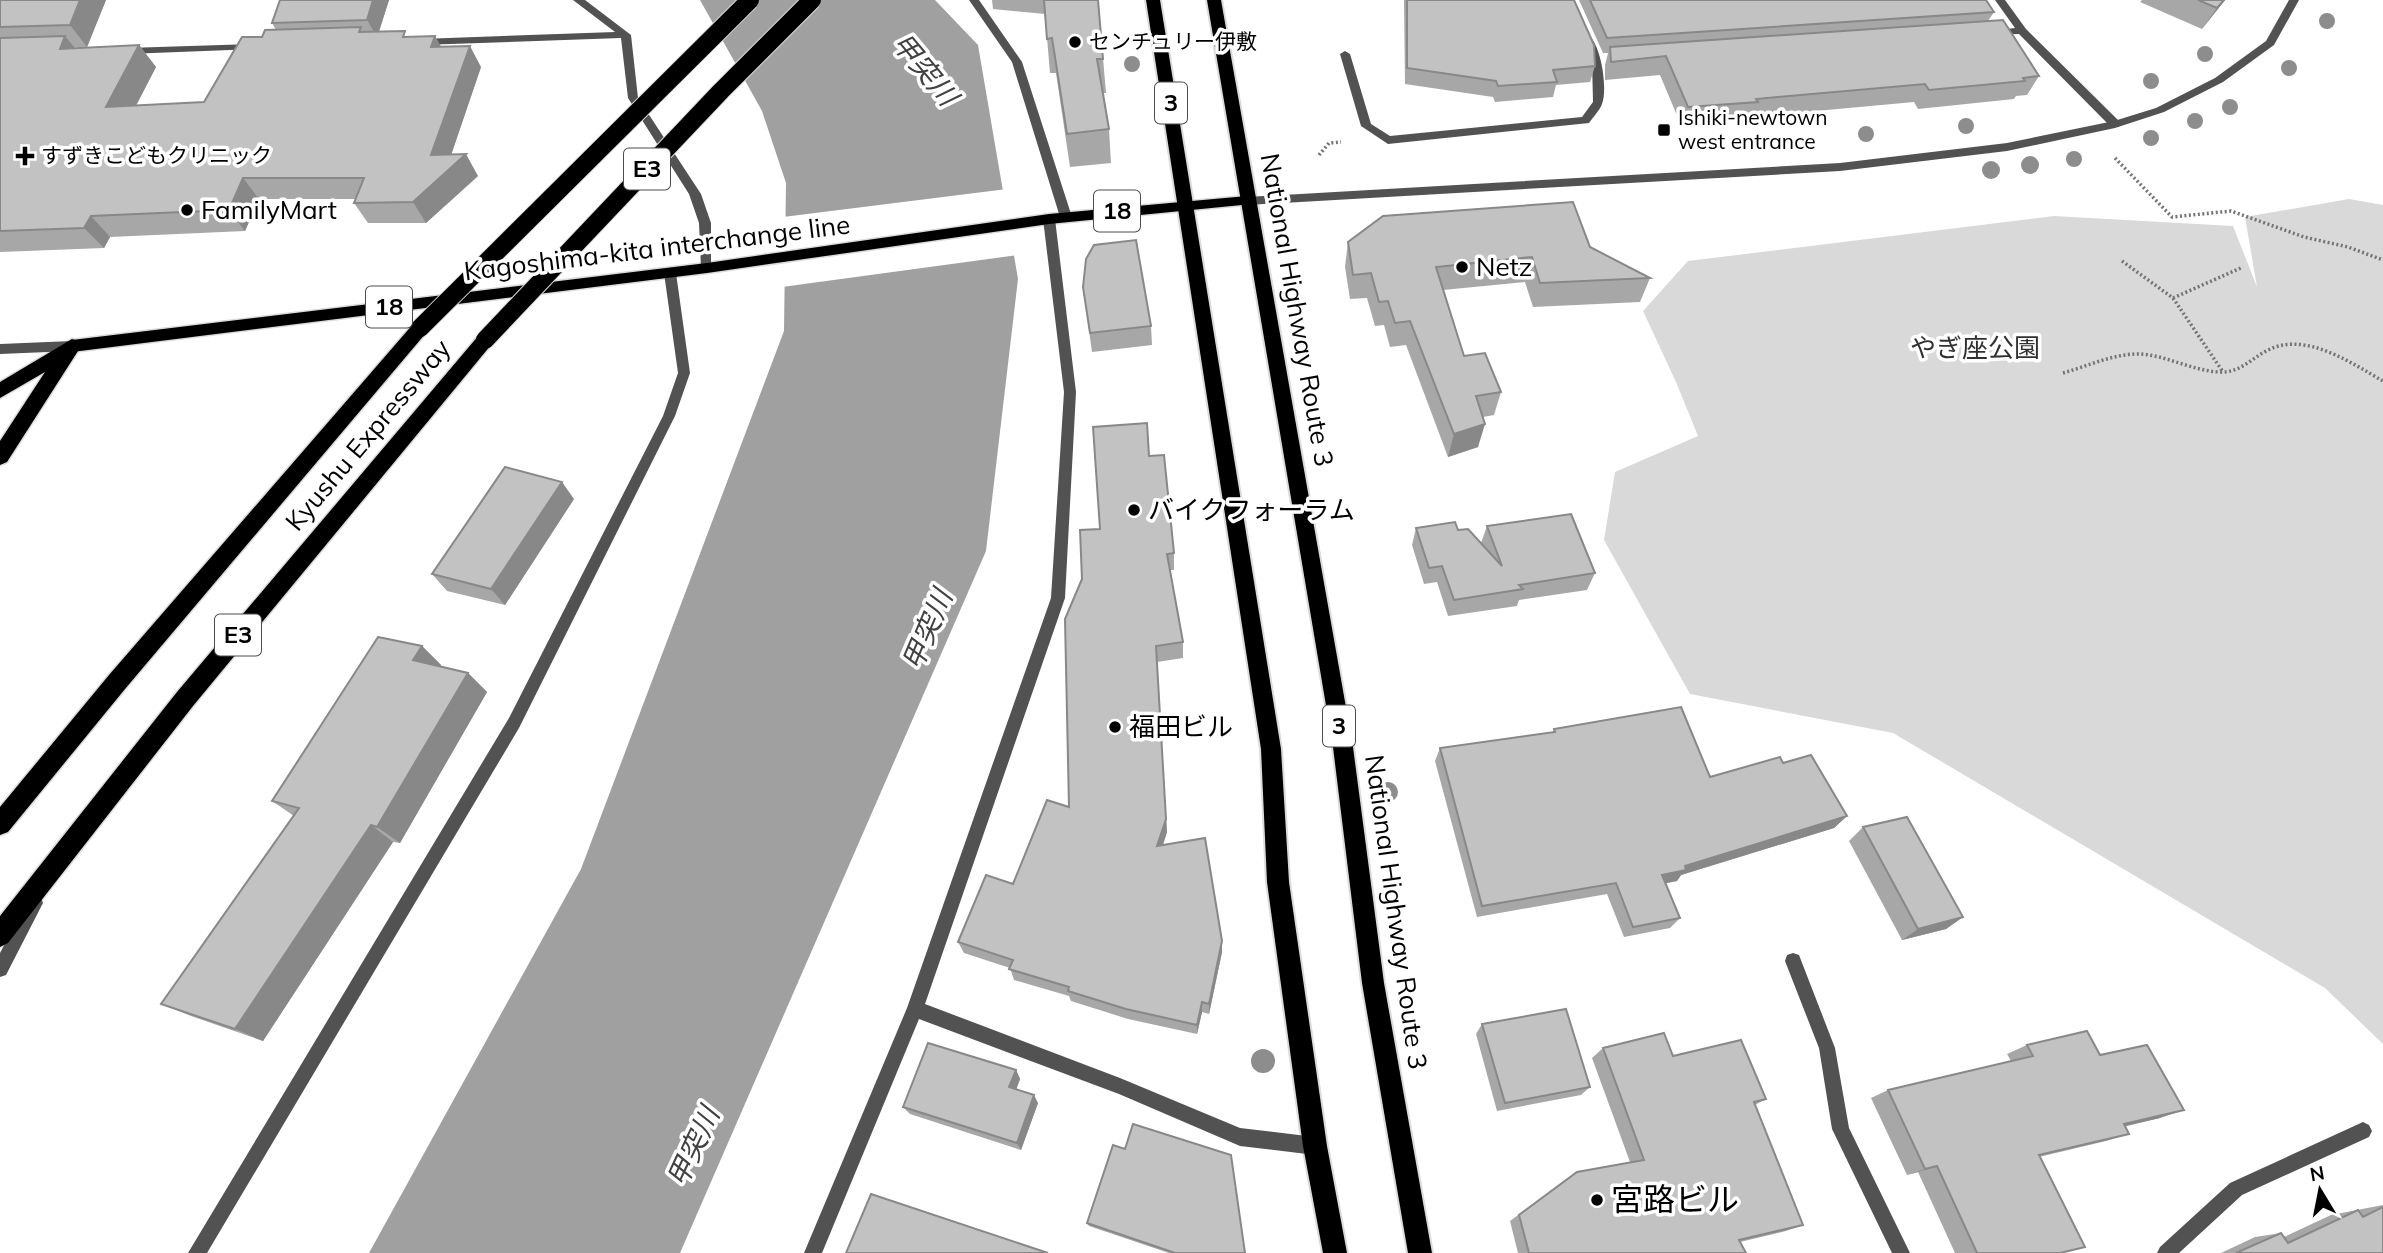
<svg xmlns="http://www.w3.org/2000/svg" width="2383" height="1253" font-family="Mulish,'Noto Sans JP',sans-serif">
<rect width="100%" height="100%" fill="#fff"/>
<path fill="#d9d9d9" d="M2349,199L2383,205V1044L2325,988L1893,733L1690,694L1604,540L1615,472L1698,436L1676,382L1643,311L1688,261L2054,216L2233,226L2257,287L2245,217Z"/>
<path fill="#a0a0a0" d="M700,0H935L978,45L1018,279L986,551L680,1253H369L581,869L784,331L786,183L762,111Z"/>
<path fill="#fff" d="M1007,189L1018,255L782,287L783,217Z"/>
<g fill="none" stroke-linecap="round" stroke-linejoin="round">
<g stroke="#dbdbdb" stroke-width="3">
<path id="primary" d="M1247,196L1254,201L1252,204L1049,224L707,273L72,352L64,346L72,340L707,263L1049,214Z"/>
</g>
<g stroke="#dbdbdb" stroke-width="4">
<path id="trunk" d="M1146,0H1160L1281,749L1289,882L1327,1146L1347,1253H1323L1303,1146L1267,882L1261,749Z
M1207,0H1221L1353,747L1384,983L1432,1253H1408L1362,983L1333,747Z"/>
</g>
<g stroke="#dbdbdb" stroke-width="3">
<path id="motorway" d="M420,321L426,323L429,328L426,333L125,689L8,832L0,835V807L109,675L414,323Z
M485,333L491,335L494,340L491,345L193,706L8,943L0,947V916L177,692L479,335Z
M72,339L78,341L81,346L78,351L7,462L0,465V441L45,372L0,398V382Z"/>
</g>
<path stroke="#747474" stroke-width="3.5" stroke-dasharray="2 2.5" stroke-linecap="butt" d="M1319,155L1329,143L1341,142
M2115,158L2172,217L2231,211L2304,237L2348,247L2383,260
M2122,261L2173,298L2223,372
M2173,298L2243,267
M2063,373C2088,366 2115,353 2141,354C2168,356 2193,371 2220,372C2240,373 2252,358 2268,350C2306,331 2351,363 2383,381"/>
<path fill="#525252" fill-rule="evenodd" d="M35,895L41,898L43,903L6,975L0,977V953L29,898Z"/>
<path fill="#525252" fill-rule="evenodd" d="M573,0H585L631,35L638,98L701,194L711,223V271L707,272L701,268L699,223L689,194L628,98L621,38L421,45L416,42L421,39L615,32Z
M969,0H979L1022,62L1072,217L1070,220L1066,221L1060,217L1012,62Z
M1995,0H2005L2026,29L2119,121V127H2111L2019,34L1989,35V31L2015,28Z
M1587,34C1601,42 1608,89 1602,104C1600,110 1593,117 1589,123L1388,144L1361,126L1340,54L1345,51L1350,54L1371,124L1390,136L1582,117L1593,102L1592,60L1582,37Z
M253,44L258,47L257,49L127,54L122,51L127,48Z
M1049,215L1055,219L1076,392L1065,598L925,1004L1120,1078L1240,1128L1315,1137L1321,1140L1324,1146L1321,1152L1315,1155L1240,1146L1119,1094L919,1019L822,1253H804L907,1008L1051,598L1064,392L1043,219Z
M670,269L676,273L690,373L675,416L519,728L207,1253H188L509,718L663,416L678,373L664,273Z
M1793,953L1799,955L1835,1048L1849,1128L1910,1253H1892L1832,1129L1819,1048L1785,961L1787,955Z
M2363,1122L2369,1125L2372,1131L2369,1137L2242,1195L2179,1253H2157L2160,1247L2230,1183Z"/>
<path fill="#525252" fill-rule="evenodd" d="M2289,0H2299L2274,45L2223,82L2164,112L2115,128L2007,151L1840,171L1247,205L1241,201L1247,197L1840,163L2007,143L2114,121L2156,108L2215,78L2266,41Z
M72,341L78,346L72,351L0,354V344Z"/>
<use href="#primary" fill="#000" fill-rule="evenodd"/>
<use href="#trunk" fill="#000" fill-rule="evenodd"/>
<use href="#motorway" fill="#000" fill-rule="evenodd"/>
<g stroke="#dbdbdb" stroke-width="20" stroke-linecap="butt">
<path id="motorway-bridge" d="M420,328L750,0
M485,340L721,91L812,0"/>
</g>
<use href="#motorway-bridge" stroke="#000" stroke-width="18"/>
</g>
<g fill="#8d8d8d">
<circle cx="2327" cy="21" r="8"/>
<circle cx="2205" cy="54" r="8"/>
<circle cx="1132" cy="64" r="8"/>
<circle cx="2289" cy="68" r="8"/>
<circle cx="2151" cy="81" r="8"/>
<circle cx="2230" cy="107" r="8"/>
<circle cx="2195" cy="121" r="8"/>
<circle cx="1966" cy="126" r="8"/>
<circle cx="1866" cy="134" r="8"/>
<circle cx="2151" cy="138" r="8"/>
<circle cx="2074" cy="159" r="8"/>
<circle cx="2030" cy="165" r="9"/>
<circle cx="1991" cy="170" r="9"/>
<circle cx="1388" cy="792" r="10"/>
<circle cx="1263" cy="1061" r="12"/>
</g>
<path fill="#a7a7a7" d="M0,0H106L87,47H74L75,48L139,45L156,67L136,106L204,102L262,37L276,30L272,23L280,0H389L379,32L408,37L435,36L441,47L481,67L451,155L478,176L426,223H368L354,203L355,199H259L245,231L110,237L104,248L0,252Z
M992,0H1098L1106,93H1103L1109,129L1111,163L1070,167L1056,73H1050L1045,14L993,9Z
M1404,0H1574L1595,66L1590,82L1556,85L1553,97L1495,102L1493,97L1405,84Z
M1579,0H1986L1994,12L1988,21L2039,76L2027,95L2016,96L2014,99L1918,109L1914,102L1752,117L1750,121L1681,125L1660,75L1605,80V65L1608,53H1603Z
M2142,0H2225L2202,29L2140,2Z
M1348,242L1590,247L1650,278L1640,302L1533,307L1525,282L1443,290L1464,356L1501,392L1494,415L1483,417L1478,447L1448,457L1406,345L1390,347L1384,325L1375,326L1367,298L1350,299L1345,267Z
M1083,287L1151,326L1152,345L1092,352Z
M1149,456L1174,553V570H1170L1183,642V658L1157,662L1167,832L1163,845L1222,952L1209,1014L1202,1012L1197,1034L1128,1019L1071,1001L1069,996L1014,980L1010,968L964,953L958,942L1013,884L1069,807L1082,579L1100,529Z
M574,499L505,605L447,591L432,574Z
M1487,526L1595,573L1587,590L1519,600L1517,606L1448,616L1437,582L1424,584L1412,545L1416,528L1458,530L1481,543Z
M422,646L441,665L440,667L468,673L487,692L400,843L393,842L263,1041L191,1016L161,1004L294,816L272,801Z
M1554,729L1710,777L1783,763L1847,816L1834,828L1681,875L1677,881L1665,883L1680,918L1670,928L1624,937L1607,894L1477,917L1435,761L1440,748L1553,732Z
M1863,827L1963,917L1946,929L1902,940L1849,841Z
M1482,1024L1590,1087L1581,1095L1497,1111L1476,1034Z
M2027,1045L2100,1055L2160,1118L2125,1126L2129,1134L2106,1141L2039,1157L2060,1253H1955L1918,1172L1907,1175L1871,1098L1888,1090L2011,1061L2007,1054Z
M1603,1048L1673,1056L1766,1099L1755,1105L1803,1225L1786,1231L1740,1242L1746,1253H1518L1510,1221L1577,1172L1630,1162L1592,1058Z
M1016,1070L1020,1079L1016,1089L1038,1103L1021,1150L910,1114L903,1107Z
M2383,1205V1253H2221L2255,1237L2281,1233L2284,1237L2331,1215Z
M1087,1223L1245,1253H1169L1089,1226Z"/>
<path fill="#888" d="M80,0H106L87,47L70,25Z
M373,0H389L377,37L367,20Z
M2224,0H2225L2202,29L2217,8Z
M65,36L83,58L60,49Z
M435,36L447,57L431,47Z
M139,45L156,67L124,128L106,107Z
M470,46L481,67L445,173L466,154L478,176L426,223L413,202L431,155Z
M243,178L259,199L245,231L229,210Z
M91,216L110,237L104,248L84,228Z
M1485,424L1478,447L1448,457L1454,434Z
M562,482L574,499L505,605L491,589Z
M422,646L441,665L433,680L413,660Z
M468,673L487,692L400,843L377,827Z
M1847,816L1834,828L1681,875L1677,881L1652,886L1662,875L1685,866Z
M1166,819L1167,832L1158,859L1157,846Z
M371,825L393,842L263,1041L235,1029Z
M1963,917L1946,929L1902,940L1918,929Z
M1222,941V952L1209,1014V1004Z
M1202,1002V1012L1197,1034V1025Z
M1016,1070L1020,1079L1014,1096L1009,1087Z
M1034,1095L1038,1103L1021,1150L1017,1143Z
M2184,1110L2160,1118L2101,1132L2124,1124Z
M1937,1166L1918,1172L1907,1175L1925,1169Z"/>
<path fill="#c2c2c2" stroke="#888" stroke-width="2" d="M0,0H80L70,25L0,27Z
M280,0H373L367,20L272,23Z
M1044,0H1098L1103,59H1097L1109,129L1067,134L1052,38L1047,39Z
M1407,0H1574L1594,45L1595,66L1553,70L1557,82L1498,86L1496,81L1407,68Z
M1590,0H1986L1994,12L1607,38Z
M2198,0H2224L2217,8Z
M2003,20L2039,76L2023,78L2025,81L1929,90L1925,84L1756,99L1758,102L1688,107L1666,56L1611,62L1610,47Z
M361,27L359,32L405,31L403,37L435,36L431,47L470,46L431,155L466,154L413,202L354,203L364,178H243L229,210L91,216L84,228L0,231V38L65,36L60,49L139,45L106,107L204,102L242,37H262L265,30Z
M1573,202L1590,247L1650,278L1540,283L1532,257L1436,267L1464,356L1485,353L1501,392L1476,396L1485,424L1454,434L1410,321L1395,323L1388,301L1379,302L1371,273L1353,275L1348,242L1383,216Z
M1136,240L1151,326L1090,333L1083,287L1086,259L1094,245Z
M1147,423L1149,456L1164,455L1174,553L1167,554L1183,642L1156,646L1166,819L1157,846L1205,838L1222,941L1209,1004L1202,1002L1197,1025L1126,1009L1068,991L1069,987L1009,969L1013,960L958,942L986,875L1013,884L1047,800L1069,807L1065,619L1082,579L1080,530L1100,529L1093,427Z
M505,467L562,482L491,589L432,574Z
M1571,514L1595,573L1519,585L1523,589L1454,600L1442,566L1429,568L1416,528L1455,522L1458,530L1468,529L1502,566L1487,526Z
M378,637L422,646L413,660L468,673L377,827L371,825L235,1029L161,1004L299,808L272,801Z
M1681,707L1710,777L1780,757L1783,763L1811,755L1847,816L1685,866L1686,870L1662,875L1680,918L1633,927L1616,883L1482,906L1440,748L1555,732L1554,729Z
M1907,817L1963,917L1918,929L1863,827Z
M1566,1009L1590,1087L1505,1103L1482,1024Z
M2087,1031L2100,1055L2147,1045L2184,1110L2124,1124L2129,1134L2039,1155L2085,1247L2060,1253H1977L1937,1166L1925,1169L1888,1090L2033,1056L2027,1045Z
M1664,1033L1673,1056L1741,1040L1766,1099L1754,1102L1803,1225L1739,1240L1746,1253H1529L1519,1215L1577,1172L1644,1160L1603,1048Z
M928,1043L1016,1070L1009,1087L1034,1095L1017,1143L903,1107Z
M1133,1124L1231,1155L1245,1253H1175L1087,1223L1113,1145L1125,1149Z
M871,1194L1048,1253H846Z
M2383,1207V1253H2236L2281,1233L2288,1243L2358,1210L2363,1217Z"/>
<g fill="#000" stroke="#fff" stroke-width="2.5">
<circle cx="1075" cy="42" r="7"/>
<rect x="1657" y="123" width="14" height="14" rx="3.5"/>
<path d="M21.5 145.5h7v7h7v7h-7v7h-7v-7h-7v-7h7z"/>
<circle cx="187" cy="210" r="7"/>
<circle cx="1462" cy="267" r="7"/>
<circle cx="1134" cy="510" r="7"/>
<circle cx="1115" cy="727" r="7"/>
<circle cx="1597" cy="1200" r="7"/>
</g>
<g text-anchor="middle" stroke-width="7" stroke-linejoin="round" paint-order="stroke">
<g font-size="21" fill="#000" stroke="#fff" text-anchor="start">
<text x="1089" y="49">センチュリー伊敷</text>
<text x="1678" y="125">Ishiki-newtown<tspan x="1678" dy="24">west entrance</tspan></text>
<text x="41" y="163">すずきこどもクリニック</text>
</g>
<g fill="#fff" stroke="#4c4c4c" stroke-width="2">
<rect x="1155" y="82.5" width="32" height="41" rx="5"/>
<rect x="624" y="148.5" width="46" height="41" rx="5"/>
<rect x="1094" y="190.5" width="46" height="41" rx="5"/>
<rect x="366" y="286.5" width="46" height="41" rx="5"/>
<rect x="215" y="614.5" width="46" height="41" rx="5"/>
<rect x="1323" y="705.5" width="32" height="41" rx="5"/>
</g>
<g font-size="24" font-weight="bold" fill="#000">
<text x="1171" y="111">3</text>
<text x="647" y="177">E3</text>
<text x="1117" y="219">18</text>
<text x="389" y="315">18</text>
<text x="238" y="643">E3</text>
<text x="1339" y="734">3</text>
</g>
<g font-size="26" fill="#000" stroke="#fff" text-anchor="start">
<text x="201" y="219">FamilyMart</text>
<text x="1476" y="276">Netz</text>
<text x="1148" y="519">バイクフォーラム</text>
<text x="1129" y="736">福田ビル</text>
</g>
<g font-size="26" fill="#000" stroke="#fff">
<text transform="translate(657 248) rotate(-7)" y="9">Kagoshima-kita interchange line</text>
<text transform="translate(1297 310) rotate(80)" y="9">National Highway Route 3</text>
<text transform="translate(368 435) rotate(-50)" y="9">Kyushu Expressway</text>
<text transform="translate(1396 912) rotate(82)" y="9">National Highway Route 3</text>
</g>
<g font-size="26" fill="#303030" stroke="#fff">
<text x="1975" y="357">やぎ座公園</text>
</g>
<g font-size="28" font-style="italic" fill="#414141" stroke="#fff">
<text transform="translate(925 69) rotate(50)" y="10">甲突川</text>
<text transform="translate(927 630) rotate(-67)" y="10">甲突川</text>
<text transform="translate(693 1147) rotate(-65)" y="10">甲突川</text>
</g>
<g font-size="32" fill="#000" stroke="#fff" text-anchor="start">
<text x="1611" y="1211">宮路ビル</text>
</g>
</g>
<g transform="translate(2320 1190) rotate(350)" stroke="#ffffff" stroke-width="5" paint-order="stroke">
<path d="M0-5L12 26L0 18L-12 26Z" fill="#000000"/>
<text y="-10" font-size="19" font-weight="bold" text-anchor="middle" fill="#000000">N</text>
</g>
</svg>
